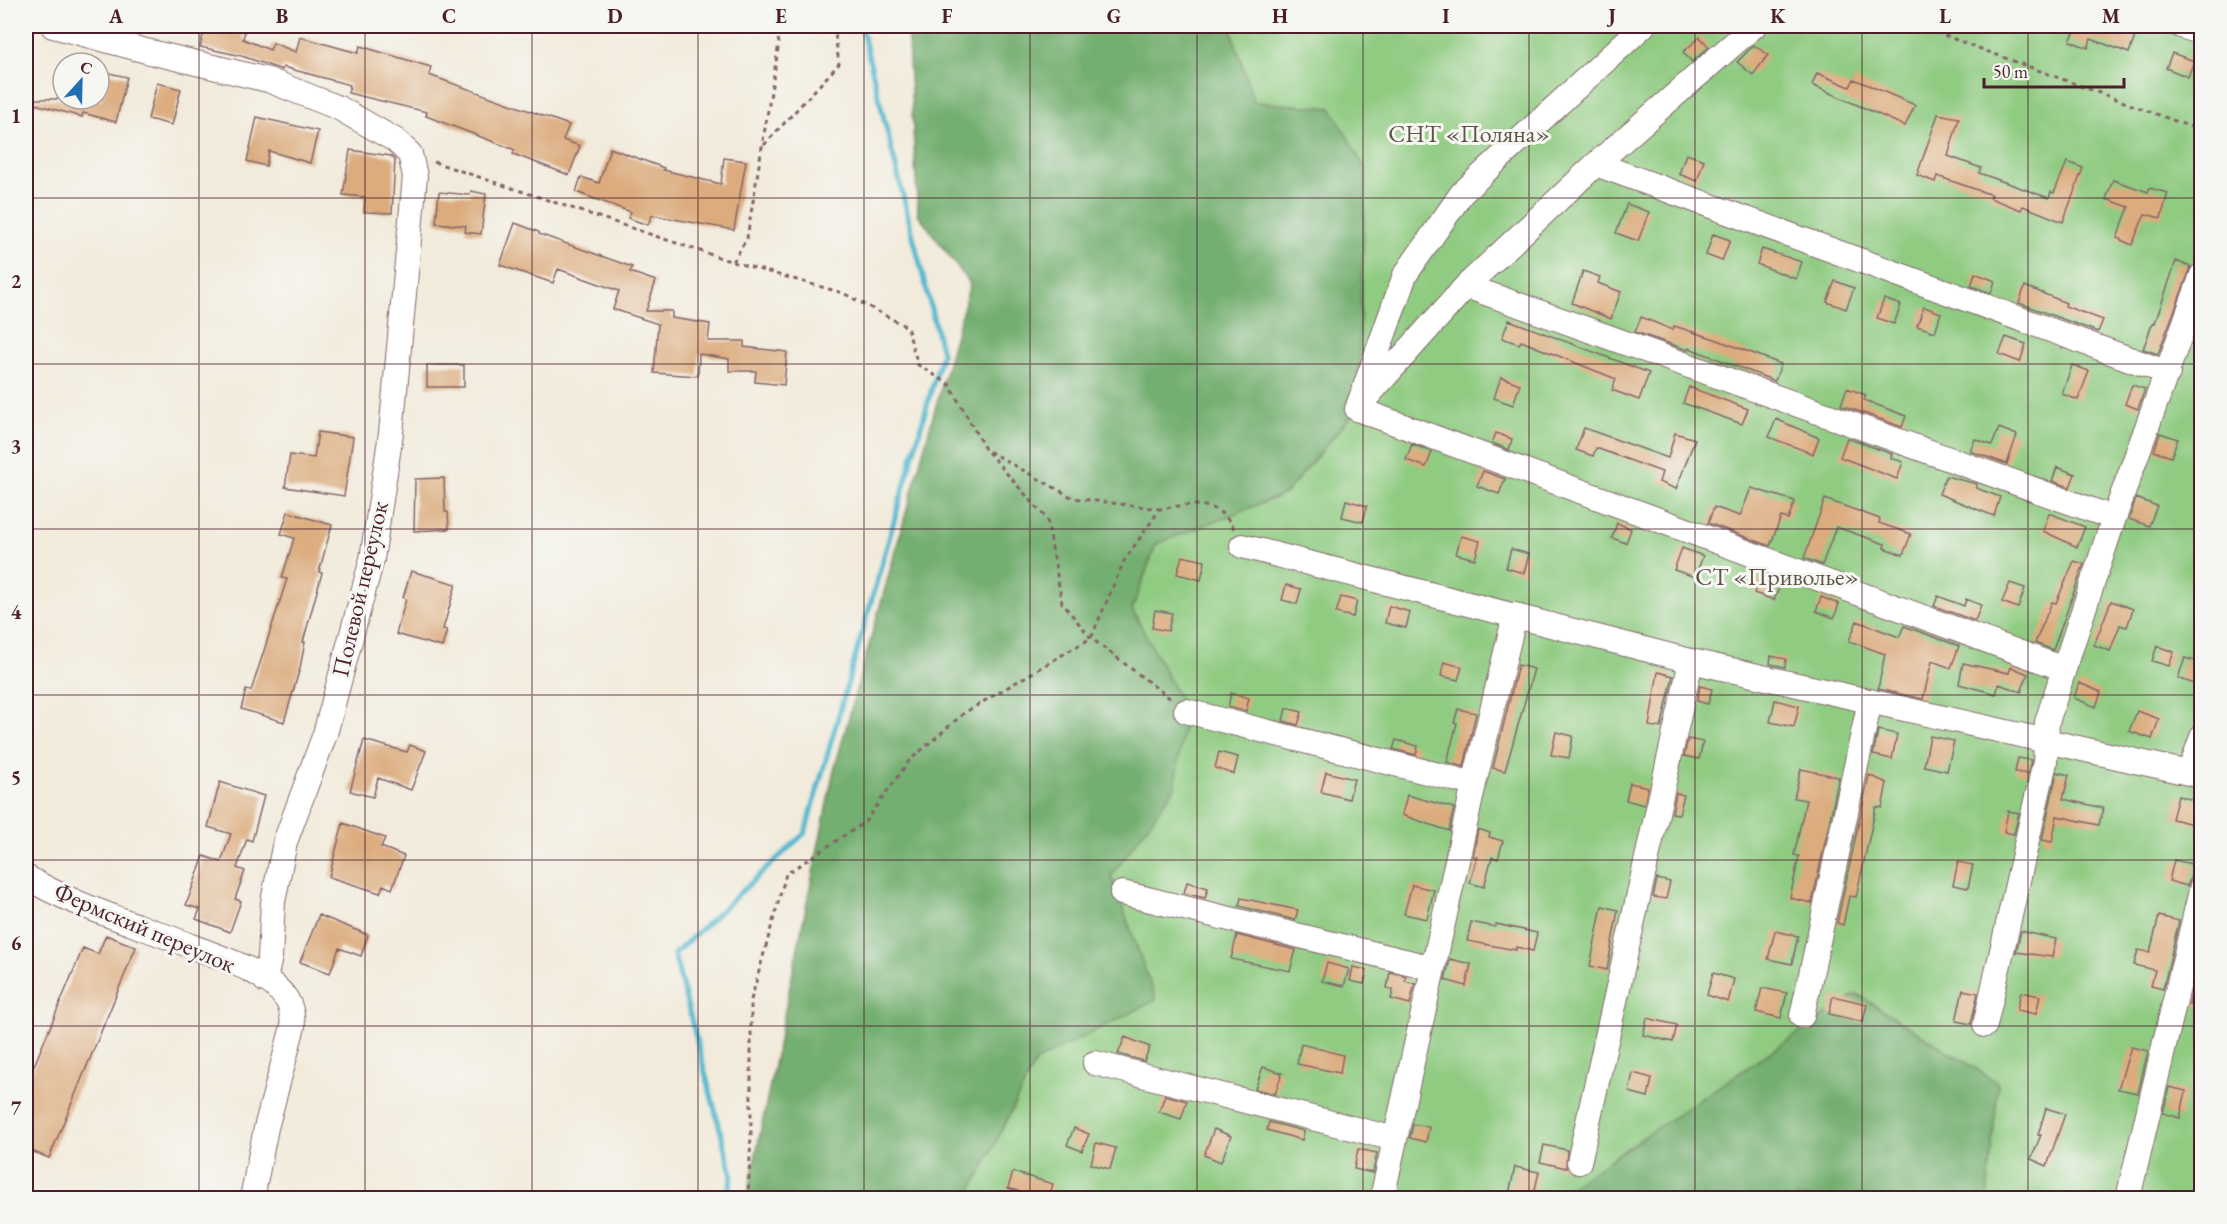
<svg xmlns="http://www.w3.org/2000/svg" width="2227" height="1224" font-family="'EB Garamond',serif">
<rect width="100%" height="100%" fill="#f6f6f2"/>
<filter id="ink" filterUnits="userSpaceOnUse"><feTurbulence type="fractalNoise" baseFrequency=".0167" numOctaves="2"/><feDisplacementMap in="SourceGraphic" scale="12" xChannelSelector="R" yChannelSelector="G"/><feConvolveMatrix kernelMatrix="1 2 1 2 8 2 1 2 1" color-interpolation-filters="sRGB"/></filter>
<filter id="wash" filterUnits="userSpaceOnUse"><feTurbulence type="fractalNoise" baseFrequency=".008" numOctaves="4" result="noise"/><feDisplacementMap in="SourceGraphic" scale="24" xChannelSelector="R" yChannelSelector="G"/><feGaussianBlur stdDeviation="1.35" result="paint"/><feColorMatrix in="noise" values="0 0 0 0 0 0 0 0 0 0 0 0 0 0 0 0 0 1.4 0 .05"/><feComposite in="paint" operator="in"/></filter>
<g filter="url(#wash)">
<rect width="100%" height="100%" fill="#f2ebdb"/>
<path fill="#8fcb81" stroke="#6c7556" stroke-width="1.5" d="M1230,26H2201V1198H1987L1998,1083L1857,994L1553,1198H972L969,1196L1036,1060L1156,1000L1111,876L1174,789L1186,711L1132,610L1156,544L1285,494L1331,108L1254,102Z"/>
<path fill="#73af6f" stroke="#5e674d" stroke-width="1.5" d="M907,26H1230L1254,102L1331,108L1366,170L1357,409L1285,494L1156,544L1132,609L1186,711L1174,789L1111,876L1156,1000L1036,1061L969,1196L972,1198H747L833,774L970,284L918,214Z
M1857,994L1998,1083L1987,1198H1553Z"/>
<g fill="none" stroke-linecap="round" stroke-linejoin="round">
<path stroke="#50b8ce" stroke-width="5" d="M727,1198L732,1175L674,954L805,833L942,353L861,26"/>
</g>
<g id="blocks">
<path fill="#dcac7e" d="M205,26H246L243,39L270,50L273,43L296,52L300,37L358,53L360,46L431,67L429,75L569,125L563,140L580,146L569,175L513,154L515,150L426,116L427,112L348,93L350,85L283,67L282,70L242,56L200,47Z
M2060,26H2114L2136,34L2129,53L2091,39L2088,48L2070,41L2074,33Z
M1700,37L1709,47L1692,62L1683,52Z
M1754,45L1768,55L1753,75L1737,62Z
M2172,53L2194,61L2188,77L2166,68Z
M109,73L127,77L116,122L83,113L82,117L35,104L36,99H102Z
M1817,73L1850,87L1854,79L1915,105L1905,126L1812,85Z
M157,83L181,89L172,125L148,119Z
M1938,114L1959,118L1948,156L1981,168L1979,173L2049,198L2051,192L2054,193L2067,162L2083,168L2063,222L2023,206L2021,210L1990,198L1992,195L1937,176L1935,182L1917,175Z
M257,117L318,131L310,163L269,151L266,166L247,161Z
M610,148L664,168L663,170L721,184L724,158L746,161L734,230L652,215L648,225L628,218L631,212L576,192L581,177L599,183Z
M350,150L391,156L395,160L392,213L364,212L365,197L343,195Z
M1686,154L1704,160L1697,181L1679,174Z
M2113,180L2148,192L2149,188L2168,193L2161,218L2145,214L2132,245L2117,238L2129,207L2106,199Z
M471,191L486,194L481,234L465,232L466,226L436,223L439,192L470,195Z
M1627,204L1649,212L1638,241L1616,233Z
M515,223L539,232V234L632,267L630,272L656,281L646,311H672V318L710,324L708,341H744V347L787,352L784,385L755,382L756,371H729V359L699,354L698,376L654,373L658,324L613,309L619,291L558,269L553,283L500,265Z
M1713,234L1730,240L1722,261L1706,255Z
M1762,249L1802,262L1796,279L1757,264Z
M2176,261L2191,267L2158,354L2143,349L2153,322L2155,323Z
M1583,271L1600,277L1598,283L1621,292L1611,319L1572,303Z
M1975,273L1995,281L1991,293L1971,286Z
M1835,281L1854,288L1846,309L1827,302Z
M2025,286L2066,303L2065,306L2103,320L2098,332L2019,303Z
M1884,299L1901,305L1894,324L1877,318Z
M1924,307L1941,313L1935,332L1917,326Z
M1641,317L1673,330L1674,326L1715,339L1781,364L1775,381L1689,348L1688,350L1635,332Z
M1509,320L1649,373L1639,400L1612,390L1616,379L1521,341L1519,344L1502,338Z
M2006,337L2026,344L2020,362L1999,354Z
M427,365H464V387H427Z
M2072,365L2089,371L2078,400L2062,394Z
M1501,377L1520,384L1513,405L1494,398Z
M2132,385L2145,389L2138,409L2125,404Z
M1689,387L1748,409L1742,424L1683,403Z
M1847,388L1866,395L1864,400L1906,416L1902,427L1841,405Z
M1776,419L1819,438L1813,454L1769,437Z
M1584,428L1668,458L1675,433L1695,439L1676,489L1659,482L1662,472L1596,448L1593,456L1576,450Z
M1999,428L2017,435L2007,464L1970,451L1975,439L1992,445Z
M318,432L353,437L344,496L285,487L290,455L314,458Z
M1496,433L1512,439L1509,450L1492,443Z
M2160,433L2178,439L2171,457L2154,451Z
M1847,438L1892,454L1891,458L1903,462L1897,479L1840,457Z
M1412,444L1432,452L1426,467L1406,460Z
M2057,467L2075,474L2070,487L2052,481Z
M1483,471L1505,479L1499,494L1477,486Z
M1946,476L1977,484L1976,488L2000,497L1994,516L1939,494Z
M444,478L445,512H448L449,529L414,531L415,479Z
M1751,488L1795,501L1788,519L1781,517L1770,546L1708,523L1714,507L1740,516Z
M2136,498L2157,506L2149,526L2129,519Z
M1825,499L1880,519L1879,523L1911,534L1903,555L1884,548L1885,544L1836,527L1822,565L1804,558Z
M1346,500L1367,506L1363,522L1342,517Z
M288,512L332,525L319,572L322,573L303,642H305L300,668L284,722L241,709L246,690L251,691L287,579L282,578L294,538L281,534Z
M2049,513L2085,527L2077,547L2043,531Z
M1617,523L1631,529L1626,543L1612,538Z
M1461,536L1480,541L1475,559L1456,554Z
M1682,548L1703,556L1695,577L1674,570Z
M1511,549L1529,554L1524,573L1506,568Z
M1182,556L1205,561L1201,580L1177,574Z
M2074,561L2084,564L2053,650L2035,643L2052,602L2056,603Z
M411,571L456,584L443,629L447,630L442,647L396,634L406,599L403,598Z
M1761,576L1781,584L1774,600L1754,593Z
M2010,583L2025,588L2018,608L2002,602Z
M1286,585L1301,589L1297,604L1282,600Z
M1938,596L1964,606L1966,599L1981,605L1975,621L1934,606Z
M1341,597L1357,601L1353,617L1336,613Z
M1821,597L1839,604L1834,618L1816,611Z
M2111,601L2133,609L2127,627L2120,625L2110,651L2094,645Z
M1389,606L1410,612L1406,628L1385,623Z
M1155,610L1172,613L1168,631L1152,628Z
M1857,621L1899,637L1904,626L1959,646L1951,668L1932,661L1923,699L1878,689L1885,654L1849,641Z
M2157,646L2174,652L2169,666L2152,661Z
M1771,656L1786,659L1785,667L1770,664Z
M2185,658L2202,663V687L2178,678Z
M1444,662L1462,667L1458,680L1441,676Z
M1963,663L2009,673L2011,667L2028,674L2021,692L1999,684L1996,694L1959,684Z
M1518,665L1534,669L1505,771L1493,768Z
M1658,672L1673,676L1661,728L1649,726Z
M2079,683L2101,692L2096,707L2074,698Z
M1700,686L1712,689L1708,704L1697,701Z
M1231,693L1249,698L1246,711L1228,707Z
M1775,700L1799,706L1794,727L1770,722Z
M1286,708L1302,712L1298,725L1283,721Z
M1458,709L1476,713L1464,767L1447,762L1457,723H1454Z
M2137,711L2159,719L2152,739L2129,731Z
M1878,730L1897,734L1892,759L1873,755Z
M1556,732L1573,736L1569,758L1551,755Z
M1930,736L1954,741L1947,771L1924,766Z
M1688,739L1703,742L1699,759L1684,756Z
M364,740L407,752L410,745L426,751L411,790L378,778L373,797L350,791Z
M1396,740L1418,746L1416,755L1393,749Z
M1219,752L1238,757L1234,774L1215,768Z
M2018,758L2031,760L2028,774L2015,772Z
M1801,769L1839,777L1812,903L1790,898L1799,856L1794,855L1806,800L1794,798Z
M1326,772L1354,779L1349,799L1321,792Z
M2057,772L2069,775L2063,799L2103,808L2099,825L2057,816L2052,842L2042,840Z
M1869,775L1887,783L1882,808L1876,807L1856,897L1849,896L1843,925L1837,923Z
M220,782L264,796L252,841L247,839L237,868L245,871L235,899L241,901L230,932L196,919L200,909L186,905L204,856L221,862L231,834L208,827Z
M1630,783L1648,787L1644,805L1626,800Z
M1676,793L1684,795L1679,814L1672,813Z
M1407,795L1454,808L1449,831L1402,815Z
M2178,796L2202,802L2197,825L2172,819Z
M2008,811L2019,813L2014,834L2004,832Z
M343,823L385,838L381,847L404,856L392,889L383,885L380,893L329,877Z
M1478,829L1490,833L1489,837L1503,841L1498,859L1492,857L1484,887L1470,883L1477,857L1473,856Z
M2174,860L2196,865L2187,886L2169,881Z
M1958,862L1973,865L1968,888L1953,885Z
M1657,879L1670,882L1666,899L1653,897Z
M1187,882L1208,888L1205,898L1184,893Z
M1412,885L1434,890L1427,919L1404,914Z
M1241,898L1298,910L1295,920L1239,906Z
M1602,906L1618,910L1607,970L1590,966Z
M319,915L368,935L361,956L339,948L330,973L300,962Z
M2159,916L2179,921L2163,989L2151,986L2155,970L2134,965L2138,950L2150,952Z
M1471,922L1495,927L1496,924L1537,933L1533,951L1516,947V950L1467,941Z
M1775,931L1798,936L1792,964L1768,959Z
M2021,931L2056,939L2052,957L2016,952Z
M106,935L136,947L49,1158L26,1149V1085L83,948L98,954Z
M1237,935L1296,950L1290,971L1231,959Z
M1450,959L1471,964L1466,986L1445,980Z
M1327,963L1349,969L1344,986L1322,981Z
M1353,967L1367,970L1364,984L1350,981Z
M1390,972L1406,976L1405,981L1415,984L1410,1004L1391,999L1393,990L1387,988Z
M1713,973L1734,979L1728,1002L1707,995Z
M2195,978L2202,979V1007L2189,1004Z
M1762,988L1787,993L1781,1018L1756,1012Z
M1963,990L1978,993L1971,1024L1956,1021Z
M2021,992L2040,996L2036,1014L2017,1010Z
M1833,996L1867,1004L1863,1022L1829,1014Z
M1647,1018L1677,1025L1673,1042L1643,1035Z
M1125,1037L1150,1047L1144,1061L1118,1054Z
M1301,1044L1343,1055L1340,1073L1297,1064Z
M2131,1047L2148,1051L2138,1093L2118,1089Z
M1263,1067L1282,1073L1275,1094L1255,1089Z
M1633,1073L1652,1078L1648,1097L1629,1092Z
M2169,1087L2186,1091L2180,1118L2163,1113Z
M1165,1095L1187,1101L1181,1119L1159,1112Z
M2046,1108L2065,1114L2047,1166L2031,1159L2041,1135H2038Z
M1269,1122L1304,1131L1302,1140L1267,1130Z
M1413,1124L1429,1127L1426,1142L1410,1138Z
M1074,1128L1089,1134L1082,1151L1067,1145Z
M1214,1129L1231,1136L1221,1162L1204,1155Z
M1096,1143L1116,1148L1110,1169L1091,1164Z
M1544,1145L1567,1150L1566,1168L1540,1162Z
M1358,1149L1377,1153L1373,1173L1354,1169Z
M1515,1167L1539,1172L1533,1198H1508Z
M1013,1172L1053,1184L1049,1198H1026L1027,1194L1008,1188Z"/>
</g>
</g>
<g filter="url(#ink)">
<use href="#blocks" fill-opacity="0" stroke="#856669" stroke-width="1.5"/>
<g fill="none" stroke-linecap="round" stroke-linejoin="round">
<g stroke="#856669" stroke-width="26">
<path id="minor" d="M53,26L146,51L268,80L339,108L395,140L410,154L415,176L391,433L372,559L325,734L285,842L273,902L270,957L265,980
M1643,26L1462,193L1405,275L1357,409L2064,669
M2181,26L2202,33
M1596,164L2168,373
M1466,286L2114,518
M1364,400L1466,286L1596,164L1754,26
M1242,546L1691,661L2202,776
M1186,711L1474,784L1515,615
M2189,773L2202,737
M26,877C76,907 137,924 191,946C221,958 268,971 287,1000C292,1008 292,1016 293,1026L266,1128L252,1198
M1122,893L1433,968
M1802,1016L1870,701
M1985,1025L2045,762L2047,722L2064,669L2114,518L2202,275
M1095,1063L1395,1139
M1579,1162L1691,661
M1382,1198L1474,784
M2128,1198L2202,886"/>
</g>
<path stroke="#856669" stroke-width="3" stroke-dasharray="4.5 4.5" stroke-linecap="butt" d="M1919,26L2202,131
M764,145L839,64L834,26
M434,162L733,262L843,293L907,327L918,365L949,384L985,449L1073,498L1160,509
M733,262L747,238L779,43L775,26
M988,452L1047,519L1062,603L1091,638L1171,699
M748,1198L751,1135V1000L786,874L865,822L909,761L964,713L1091,638L1124,561L1160,509C1189,504 1218,498 1234,529"/>
<use href="#minor" stroke="#fff" stroke-width="24"/>
</g>
</g>
<path fill="none" stroke="#4a1f2b" stroke-width="1.5" stroke-opacity="0.55" d="M199,26V1198M365,26V1198M532,26V1198M698,26V1198M864,26V1198M1030,26V1198M1197,26V1198M1363,26V1198M1529,26V1198M1695,26V1198M1862,26V1198M2028,26V1198M26,198H2202M26,364H2202M26,529H2202M26,695H2202M26,860H2202M26,1026H2202"/>
<g text-anchor="middle" stroke-width="6" stroke-linejoin="round" paint-order="stroke">
<g font-size="24" fill="#5f5345" stroke="#f6f6f2">
<text x="1469" y="142">СНТ «Поляна»</text>
<text x="1777" y="585">СТ «Приволье»</text>
</g>
<g font-size="24" fill="#4a1f2b" stroke="#f6f6f2">
<text transform="translate(360 589) rotate(-77)" y="8">Полевой переулок</text>
<text transform="translate(145 928) rotate(23)" y="8">Фермский переулок</text>
</g>
</g>
<rect width="2227" height="1224" fill="none" stroke="#f6f6f2" stroke-width="66"/>
<g transform="translate(81 81) rotate(22)"><circle r="28" fill="#f6f6f2" stroke="#b1a0a2" stroke-width="1.5"/>
<path d="M0-4.5L10 22L0 15L-10 22Z" fill="#1f6fb2"/>
<text y="-9" font-size="16" font-weight="bold" text-anchor="middle" fill="#4a1f2b">С</text>
</g>
<path d="M1984 78v9h140v-9" fill="none" stroke="#4a1f2b" stroke-width="3"/>
<text x="1993" y="78" font-size="18" fill="#4a1f2b" stroke="#f6f6f2" stroke-width="4.5" paint-order="stroke">50 m</text>
<rect x="33" y="33" width="2161" height="1158" fill="none" stroke="#4a1f2b" stroke-width="2"/>
<g font-size="20" text-anchor="middle" font-weight="bold" fill="#4a1f2b">
<text x="116" y="23">A</text>
<text x="282" y="23">B</text>
<text x="449" y="23">C</text>
<text x="615" y="23">D</text>
<text x="781" y="23">E</text>
<text x="947" y="23">F</text>
<text x="1114" y="23">G</text>
<text x="1280" y="23">H</text>
<text x="1446" y="23">I</text>
<text x="1612" y="23">J</text>
<text x="1778" y="23">K</text>
<text x="1945" y="23">L</text>
<text x="2111" y="23">M</text>
<text x="16" y="123">1</text>
<text x="16" y="288">2</text>
<text x="16" y="453">3</text>
<text x="16" y="619">4</text>
<text x="16" y="784">5</text>
<text x="16" y="950">6</text>
<text x="16" y="1115">7</text>
</g>
</svg>
